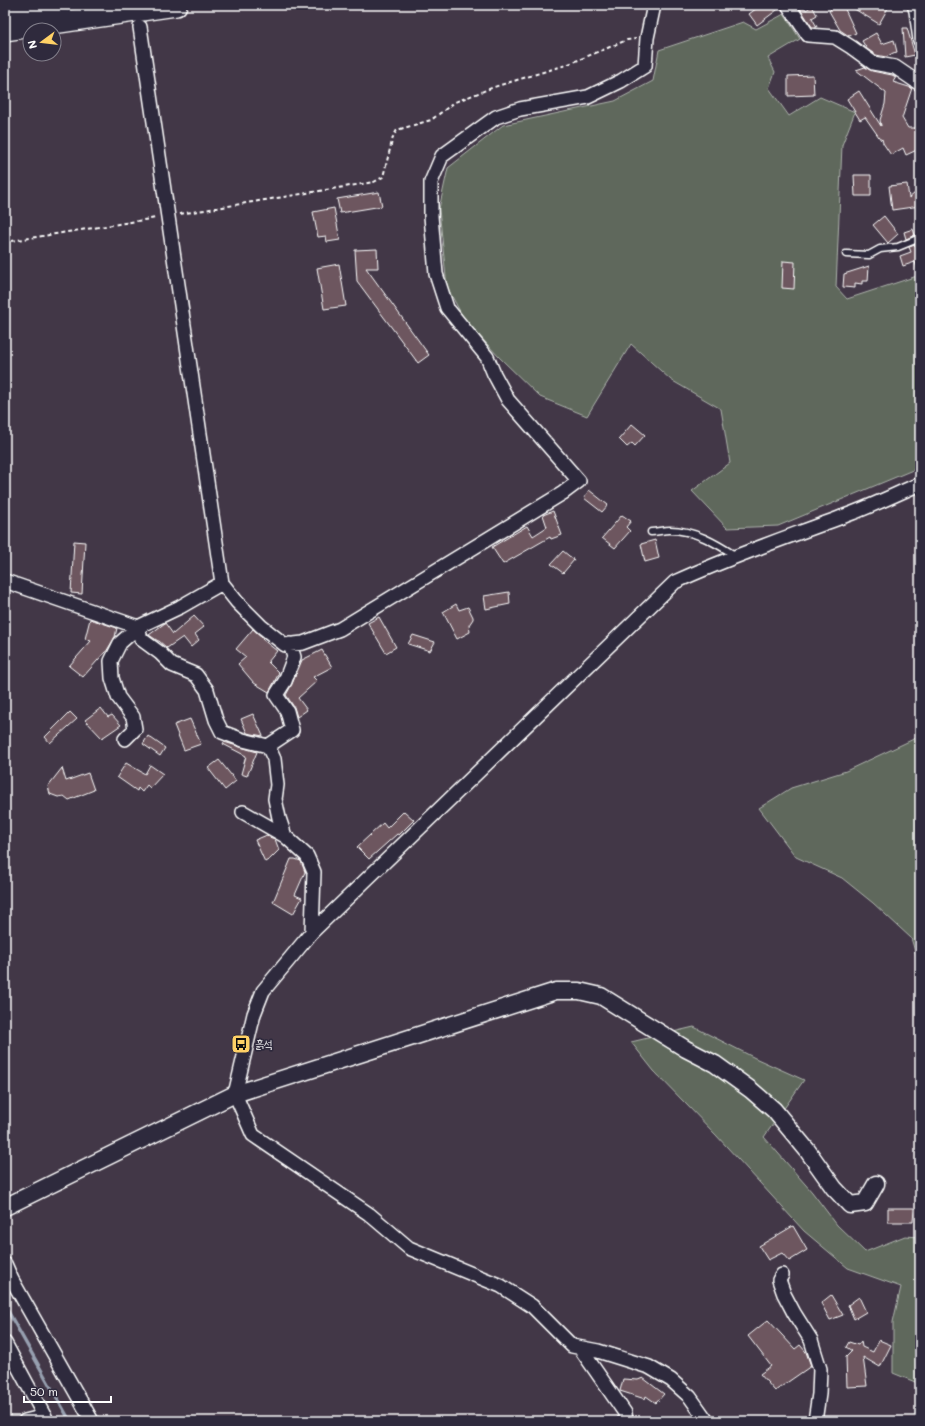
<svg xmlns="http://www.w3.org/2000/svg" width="925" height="1426" font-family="Mali,'Poor Story',sans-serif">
<rect width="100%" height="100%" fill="#423747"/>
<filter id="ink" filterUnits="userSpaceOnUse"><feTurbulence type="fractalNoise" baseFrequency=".025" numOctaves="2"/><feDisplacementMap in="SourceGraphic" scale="8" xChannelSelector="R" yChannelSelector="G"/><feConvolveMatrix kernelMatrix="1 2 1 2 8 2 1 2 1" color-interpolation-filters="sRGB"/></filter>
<g filter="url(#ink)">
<path fill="#5e685b" stroke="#aeb4ad" d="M784,14L800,39L768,58L775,72L769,88L789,116L820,97L855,112L842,145L836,287L847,299L917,276L920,273V467L778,526L727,528L692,491L730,463L721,409L671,380L631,344L587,416L540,397L499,357L464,319L447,287L439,209L448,168L503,125L615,101L653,81L659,50L743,22L756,29Z
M920,736V968L911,938L873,903L842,878L796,857L759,808L791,788L846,771Z
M694,1027L755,1058L804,1080L764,1137L812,1192L837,1225L865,1252L905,1236L920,1237V1384L893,1373V1322L901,1287L848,1268L804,1231L716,1135L654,1071L631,1042Z"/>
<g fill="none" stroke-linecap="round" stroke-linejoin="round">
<path stroke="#97a0b0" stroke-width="3.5" d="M5,1306L70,1421"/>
</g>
<path fill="#6d565f" stroke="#fff" d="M761,5H780L781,7L757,25L749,14Z
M798,5H803L806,10L812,6L817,15L812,18L817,27H812Z
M835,5H843L856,33L849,36L840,30L829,11Z
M848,5H883L888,8L879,24Z
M903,28H907L915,55L905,57Z
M876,33L882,44L894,40L897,52L893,53L886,57L876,55L867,49L862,41Z
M865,67L872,71L892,75L896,77L893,82L912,88L902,118L908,128H918L919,149L906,155L903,148L891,155L883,143L882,139L881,140L865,117L860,120L847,99L859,91L881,126L880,120L885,104L886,93L856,70Z
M813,75L814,95L788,96V76Z
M854,175H871V196H855Z
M907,184L909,198L920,189V206L892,210L889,186Z
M379,192L382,206L340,213L337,199Z
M334,208L340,240L327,242L326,236L318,237L313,212Z
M884,216L898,234L888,243L873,225Z
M913,229L915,235L906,239L904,232Z
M918,244L920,250L919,274L915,262L903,266L900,256L911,252L909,247Z
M377,249L378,268H366L429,355L418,363L357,281L355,250Z
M783,261L795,262L794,289L782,288Z
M339,264L346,306L324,309L317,268Z
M869,266L868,281H862V284L855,283V288L843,287L844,274Z
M632,424L645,435L635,446L632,443L627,447L619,439Z
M589,490L608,505L602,512L584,498Z
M553,511L562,535L551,539L550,537L503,564L492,547L527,526L533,536L547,527L543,515Z
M622,515L631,521L626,527L630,531L615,548L602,538Z
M655,540L659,558L645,562L641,544Z
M74,541L85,542L82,594L71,593Z
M563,551L574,560L563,573L551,564Z
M509,592L510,604L486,609L484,596Z
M456,604L459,610L468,607L473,617V619L469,625L470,632L457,639L443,612Z
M194,616L204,627L195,634L199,640L191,647L183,637L167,648L159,641H158L149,635L165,623L173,634Z
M379,617L396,647L386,653L368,623Z
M90,619L117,628L115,637L106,652H105L83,677L69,666L91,641L85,639Z
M253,629L263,638L262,639L277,651L268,662L279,673L269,692L254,683L238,664L246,657L236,649Z
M413,635L435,642L430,651L408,644Z
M322,650L332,667L313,677L317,681L298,698L307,710L297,717L294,707L286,695L292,684L302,660Z
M101,708L108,717L112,715L121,725L102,738L85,720Z
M70,712L77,719L50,743L45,737Z
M253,714L263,736L247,733L241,719Z
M190,719L201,744L184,750L174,725Z
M148,736L165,748L160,756L143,744Z
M224,742L257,752L247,776L241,774L246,756L223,744Z
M219,760L236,781L225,790L208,768Z
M126,763L145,774L150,765L163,774L150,788L147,785L142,792L138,788L137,791L117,777Z
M62,768L66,781L88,773L94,790L69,800L64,796L58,797L50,794L48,786Z
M404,811L414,820L399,835L397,834L369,859L357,847L383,823L387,828Z
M267,835L269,837L275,839L279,850L270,859L265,862L255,840Z
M291,859H295L301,861L305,872L295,895L302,898L293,914L273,902Z
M888,1208H914L913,1222H888Z
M793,1226L807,1250L789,1261L782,1253L768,1260L759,1246Z
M831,1295L843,1315L830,1320L821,1303Z
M859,1297L866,1312L854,1319L848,1305Z
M768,1320L795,1349L800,1345L806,1352L811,1366L775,1391L760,1374L771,1366L748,1336Z
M879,1340L891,1345L880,1367L863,1357L867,1386L847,1387L846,1357L852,1351L846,1347L849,1342L858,1345L861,1341L862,1347L873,1352Z
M643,1378L664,1394L656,1403L646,1396L645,1399L620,1391L623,1379L638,1380Z"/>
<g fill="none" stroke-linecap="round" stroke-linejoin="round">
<g stroke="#fff" stroke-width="9">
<path id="service" d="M846,254L869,255L880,249L898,247L920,238
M651,532C657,532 663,530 670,530C694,530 716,543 736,556"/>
</g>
<g stroke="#fff" stroke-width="16">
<path id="minor" d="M788,5L808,35L835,37L851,47L873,63L895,67L920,84
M914,5L916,11L920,40
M140,27L222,583
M5,581L138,627L141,639L160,653L172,665L196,675L207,690L216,720L222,732L243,740L268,746L274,759L277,785L275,799L279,818L285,836
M125,739L135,729L133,717L118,697L112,678L111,661L120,643L138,627L180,607L222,583L237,602L261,626L285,645L303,643L340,629L563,493L579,481L508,400L494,374L487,357L447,308L436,274L431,216V182L442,156L496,117L520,109L588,97L621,81L645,66L647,38L654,5
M268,746L292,730L287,711L276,695L285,681L294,657L290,644
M243,812L285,836L307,856L314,872L312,932
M5,1264L12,1280L92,1421
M782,1275L779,1280L784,1294L794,1313L811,1340L820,1369L819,1394L815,1421
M5,1343L47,1421
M580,1348L625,1413L626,1421
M25,1421L45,1416
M707,1421L690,1397L671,1380L649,1367L598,1351L572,1346L532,1306L501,1286L409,1248L369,1214L253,1135L235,1094L254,1014L263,991L312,932L675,582C731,556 789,537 847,515C872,506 896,494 920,484"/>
</g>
<g stroke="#fff" stroke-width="19">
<path id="tertiary" d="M5,1207L235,1094L556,991H579L601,996L686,1049L715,1064L751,1090L774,1110L807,1150L834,1188L850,1205L865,1203L876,1184"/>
</g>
<g stroke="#fff" stroke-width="24">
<path id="trunk" d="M5,13L58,5
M5,30L176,5"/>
</g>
<path stroke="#fff" stroke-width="2" stroke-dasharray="4 3" stroke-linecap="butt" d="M180,214L374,182L383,177L393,137L397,130L431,120L455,102L494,87L566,65L627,40L636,39
M5,242L156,218"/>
<use href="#service" stroke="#2f2a3d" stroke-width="6"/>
<use href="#minor" stroke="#2f2a3d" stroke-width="13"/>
<use href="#tertiary" stroke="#2f2a3d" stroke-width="16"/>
<use href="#trunk" stroke="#2f2a3d" stroke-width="21"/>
</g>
</g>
<defs>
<g id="bus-square" transform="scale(1)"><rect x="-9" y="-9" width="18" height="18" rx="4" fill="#ffd166" stroke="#2f2a3d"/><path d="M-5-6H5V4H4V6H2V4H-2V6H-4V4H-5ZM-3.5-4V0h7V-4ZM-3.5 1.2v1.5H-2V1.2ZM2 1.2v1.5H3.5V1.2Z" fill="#111"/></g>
</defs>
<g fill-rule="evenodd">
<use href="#bus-square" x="241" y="1044"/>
</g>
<g text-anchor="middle" stroke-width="3.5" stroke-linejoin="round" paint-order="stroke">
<g font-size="11" fill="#fff" stroke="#2f2a3d" text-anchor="start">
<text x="255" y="1048">흙석</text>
</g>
</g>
<rect width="925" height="1426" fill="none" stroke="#2f2a3d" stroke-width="20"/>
<rect x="10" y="10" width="905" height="1406" fill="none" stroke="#fff" stroke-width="1.5" filter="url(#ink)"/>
<g transform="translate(42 42) rotate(255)"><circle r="19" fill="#2f2a3d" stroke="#827f8b"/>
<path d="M0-3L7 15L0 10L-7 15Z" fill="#ffd166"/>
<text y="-6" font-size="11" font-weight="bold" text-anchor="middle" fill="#ffffff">N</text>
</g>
<path d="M24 1396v6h87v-6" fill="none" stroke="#ffffff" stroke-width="2"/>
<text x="30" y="1396" font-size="12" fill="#ffffff" stroke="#2f2a3d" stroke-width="3" paint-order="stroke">50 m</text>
</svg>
